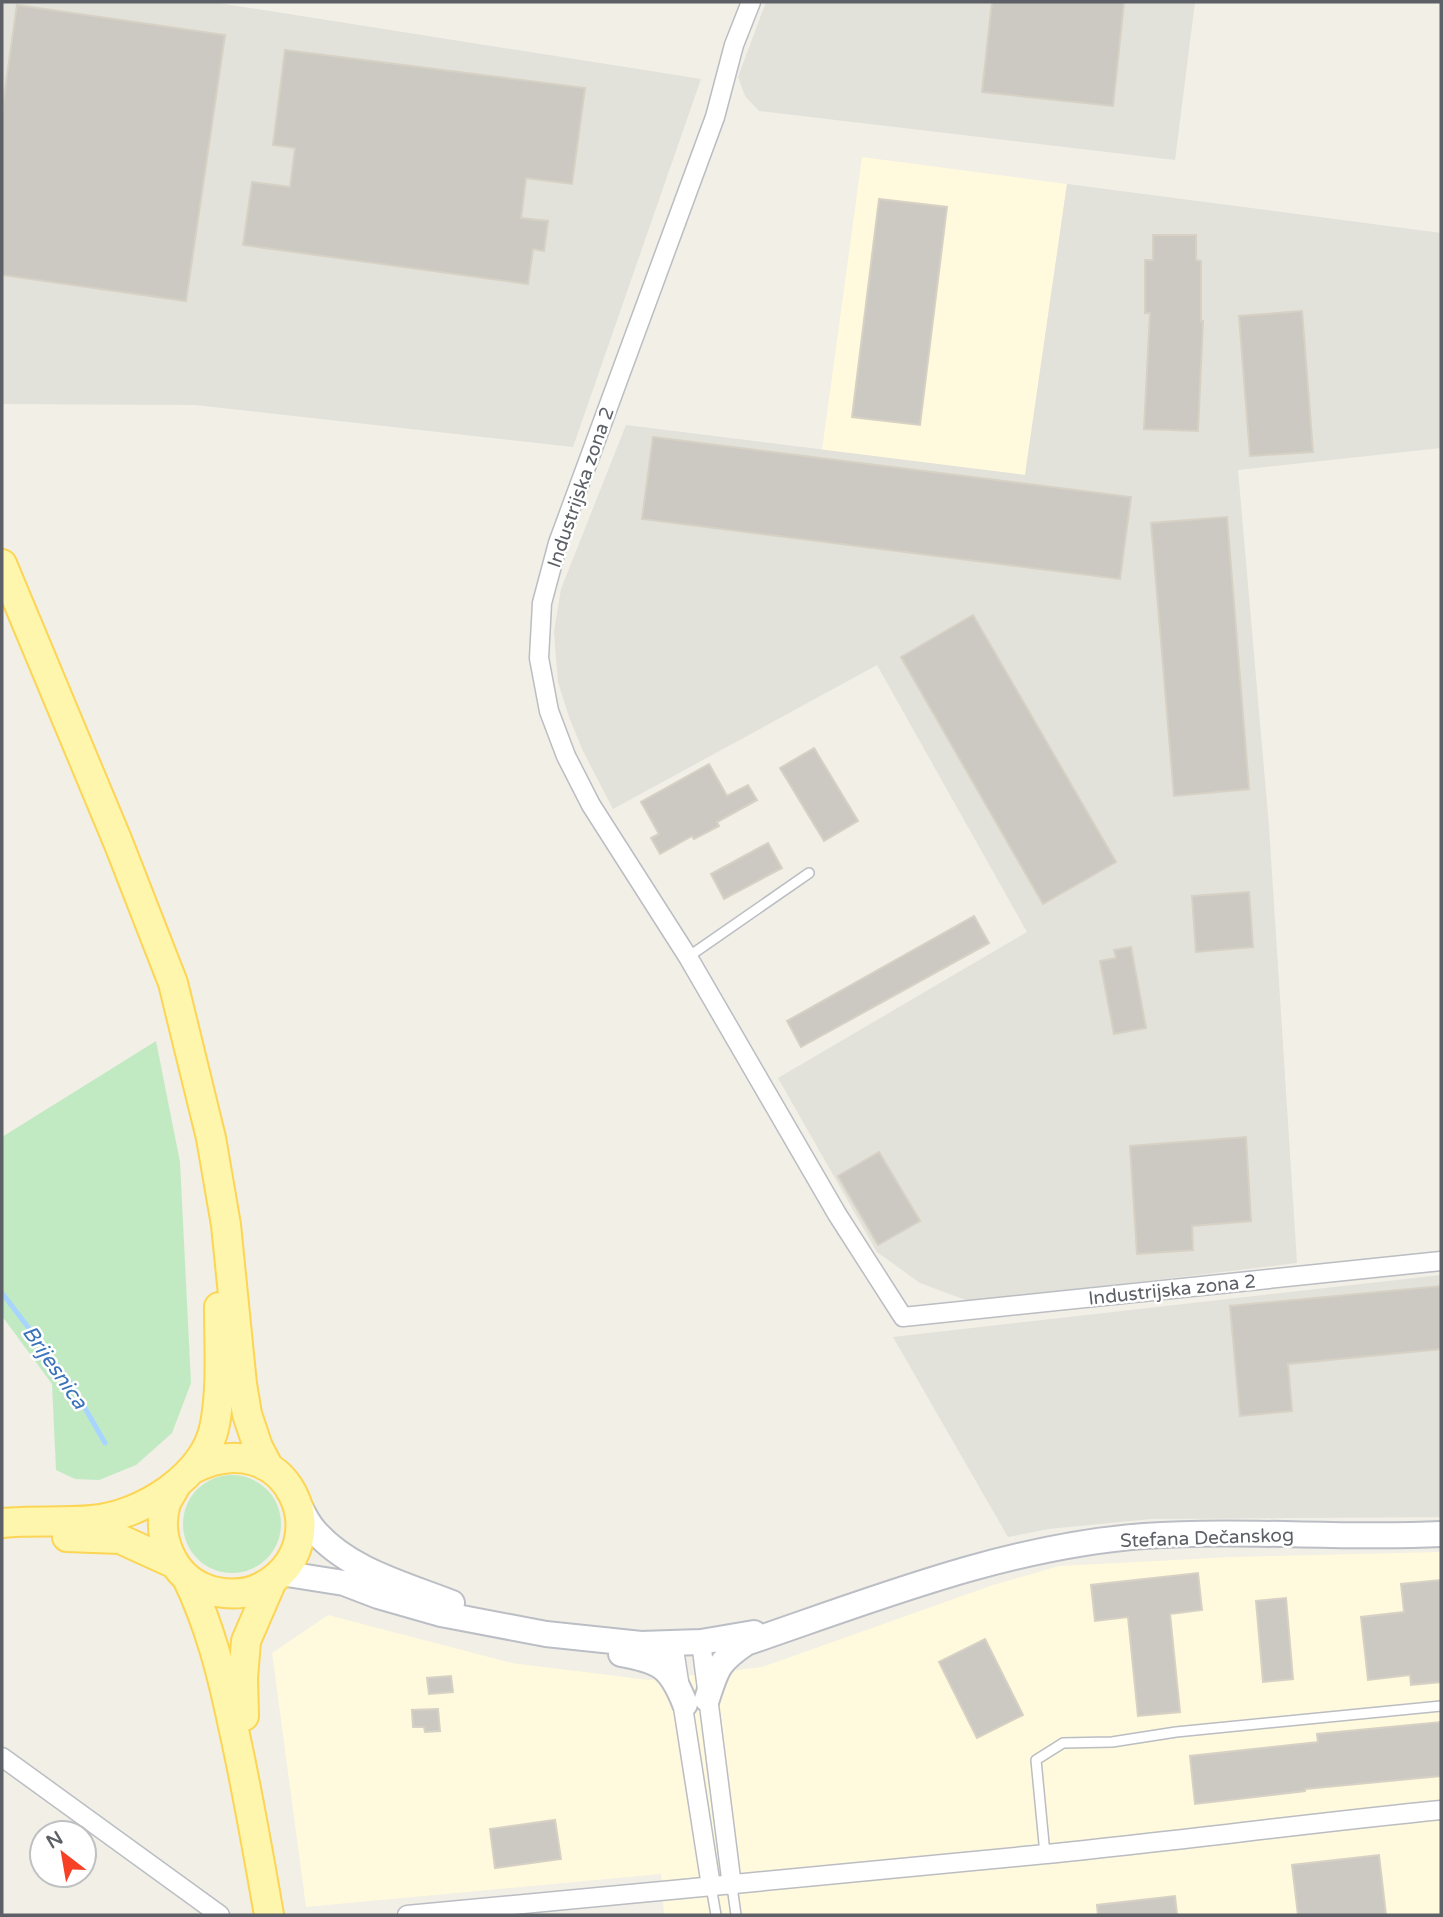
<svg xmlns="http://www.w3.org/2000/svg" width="1443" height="1917" font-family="'Varela Round',sans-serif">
<rect width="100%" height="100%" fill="#f1efe6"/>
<path fill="#fff9dd" d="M862,157L1067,184L1025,475L822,450Z
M1441,1552V1915H664L661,1874L306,1907L272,1653L328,1615L512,1663L649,1680L762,1667L993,1585L1059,1566L1231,1557Z"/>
<path fill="#e2e1da" d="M2,2H212L701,79L573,447L195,405L2,404Z
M766,2H1195L1175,160L759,111L745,96L738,77Z
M1067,184L1441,233V448L1238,470L1269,827L1297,1263L971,1302L920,1283L877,1252L778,1078L1027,932L877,665L613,809L583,751L569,717L558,682L554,632L561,589L626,425L1025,475Z
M1441,1275V1517L1151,1519L1048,1529L1008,1537L893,1337Z"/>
<path fill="#c1eac3" d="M156,1041L180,1162L191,1383L172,1433L136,1465L99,1480L75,1479L56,1470L52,1384L2,1316V1137Z
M183 1524a49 49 0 1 1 98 0a49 49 0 1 1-98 0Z"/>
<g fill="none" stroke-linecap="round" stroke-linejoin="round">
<path stroke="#a8d5ff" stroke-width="5" d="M2,1293L70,1382L105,1443"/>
</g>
<path fill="#ccc9c3" stroke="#d6d1c4" stroke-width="2" d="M992,2H1124L1113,106L982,92Z
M17,5L225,35L186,301L2,275V111Z
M285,50L585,88L572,184L526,178L521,218L548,221L544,251L533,249L528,284L243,245L252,182L290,187L295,148L273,145Z
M879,199L947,207L920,425L852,417Z
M1153,235H1196V260L1201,261V321H1203L1198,431L1144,429L1150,313H1145V260H1153Z
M1302,311L1313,452L1250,456L1239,316Z
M653,437L1131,497L1120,579L642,519Z
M1227,517L1249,789L1174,796L1151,523Z
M973,615L1116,862L1043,904L901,657Z
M814,748L858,821L824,841L780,768Z
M709,764L727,796L748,785L757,800L717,822L719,826L694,839L692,836L660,854L651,838L659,834L641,802Z
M768,843L782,868L724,899L711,874Z
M1249,892L1253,947L1196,952L1192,896Z
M974,916L989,943L801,1047L787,1021Z
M1131,947L1146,1028L1114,1034L1100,961L1116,958L1114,950Z
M1246,1137L1251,1221L1192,1226L1193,1250L1137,1254L1130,1146Z
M879,1152L920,1221L878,1245L838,1176Z
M1441,1286V1349L1288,1364L1292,1411L1240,1416L1230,1306Z
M1198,1573L1202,1610L1170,1614L1180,1712L1138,1716L1128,1617L1095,1621L1091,1585Z
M1441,1580V1682L1411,1685L1410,1675L1368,1680L1361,1617L1404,1612L1401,1584Z
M1286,1598L1293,1679L1263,1682L1256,1601Z
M985,1639L1023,1715L977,1738L939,1662Z
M451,1676L453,1692L429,1694L427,1678Z
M438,1709L440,1731L425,1732L424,1727H413L412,1710Z
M1441,1722V1776L1305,1789V1791L1195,1804L1190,1756L1318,1742L1317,1734Z
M555,1820L561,1859L495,1868L490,1829Z
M1379,1855L1386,1915H1298L1292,1865Z
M1175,1896L1177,1915H1098L1097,1905Z"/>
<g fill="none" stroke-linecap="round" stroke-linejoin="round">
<g stroke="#babdc2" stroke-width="12">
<path id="lane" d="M688,957L809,873
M1045,1854L1036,1760L1063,1743L1112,1742L1176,1732L1441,1706
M711,1886L716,1915
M732,1886L736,1915"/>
</g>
<g stroke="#babdc2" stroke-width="21">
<path id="street" d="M751,2L734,45L715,117L558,543L542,603L539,658L549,711L566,756L591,805L688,957L837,1214L903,1317L1441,1261
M701,1642L732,1886
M673,1643L711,1886
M2,1757L220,1915
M407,1915C620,1894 833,1876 1046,1854C1178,1841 1309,1823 1441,1810"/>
</g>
<g stroke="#bbbec5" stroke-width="28">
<path id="secondary" d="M297,1501C302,1511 307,1522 314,1530C348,1570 404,1584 452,1603
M281,1573L344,1583L378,1596L441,1614L546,1634L641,1644L701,1642L754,1633
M621,1654C660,1661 670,1666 685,1704
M707,1699C717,1668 718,1662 746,1643C875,1599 1007,1546 1144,1536C1243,1529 1342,1539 1441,1534"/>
</g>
<g stroke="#fcd554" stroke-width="32">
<path id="primary" d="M2,564L118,842L173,983L211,1138L226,1225L242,1384L247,1414L258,1447L268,1466
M176,1485C173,1491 169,1497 166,1503C156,1536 172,1575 204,1588C221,1595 244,1596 261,1587C343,1544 286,1419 191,1470
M2,1523C32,1520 62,1523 92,1520C141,1516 206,1476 215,1424C222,1386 219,1346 219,1307
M67,1537L120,1539L175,1564
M187,1578C210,1626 222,1674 233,1726C247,1788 258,1852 269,1915
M244,1716L243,1678L246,1641L272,1581"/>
</g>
<use href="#lane" stroke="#fff" stroke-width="9"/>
<use href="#street" stroke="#fff" stroke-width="18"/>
<use href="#secondary" stroke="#fff" stroke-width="24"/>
<use href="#primary" stroke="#fff6ad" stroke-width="28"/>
</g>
<g text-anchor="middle" stroke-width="5" stroke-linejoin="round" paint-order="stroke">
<g font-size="19" fill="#5d6167" stroke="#fff">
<text transform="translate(580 487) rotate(-71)" y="7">Industrijska zona 2</text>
<text transform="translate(1172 1289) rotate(-6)" y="7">Industrijska zona 2</text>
<text transform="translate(1207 1537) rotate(-2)" y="7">Stefana Dečanskog</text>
</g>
<g font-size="21" font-style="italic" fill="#3b73ba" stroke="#fff">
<text transform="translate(55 1367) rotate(55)" y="7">Brijesnica</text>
</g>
</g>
<rect width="1443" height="1917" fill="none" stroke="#5d6167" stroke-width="7"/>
<g transform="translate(63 1854) rotate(329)"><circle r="33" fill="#ffffff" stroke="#bec0c2" stroke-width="2"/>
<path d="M0-5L12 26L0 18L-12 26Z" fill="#f64127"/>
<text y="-10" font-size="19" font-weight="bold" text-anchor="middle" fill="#5d6167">N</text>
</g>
</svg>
